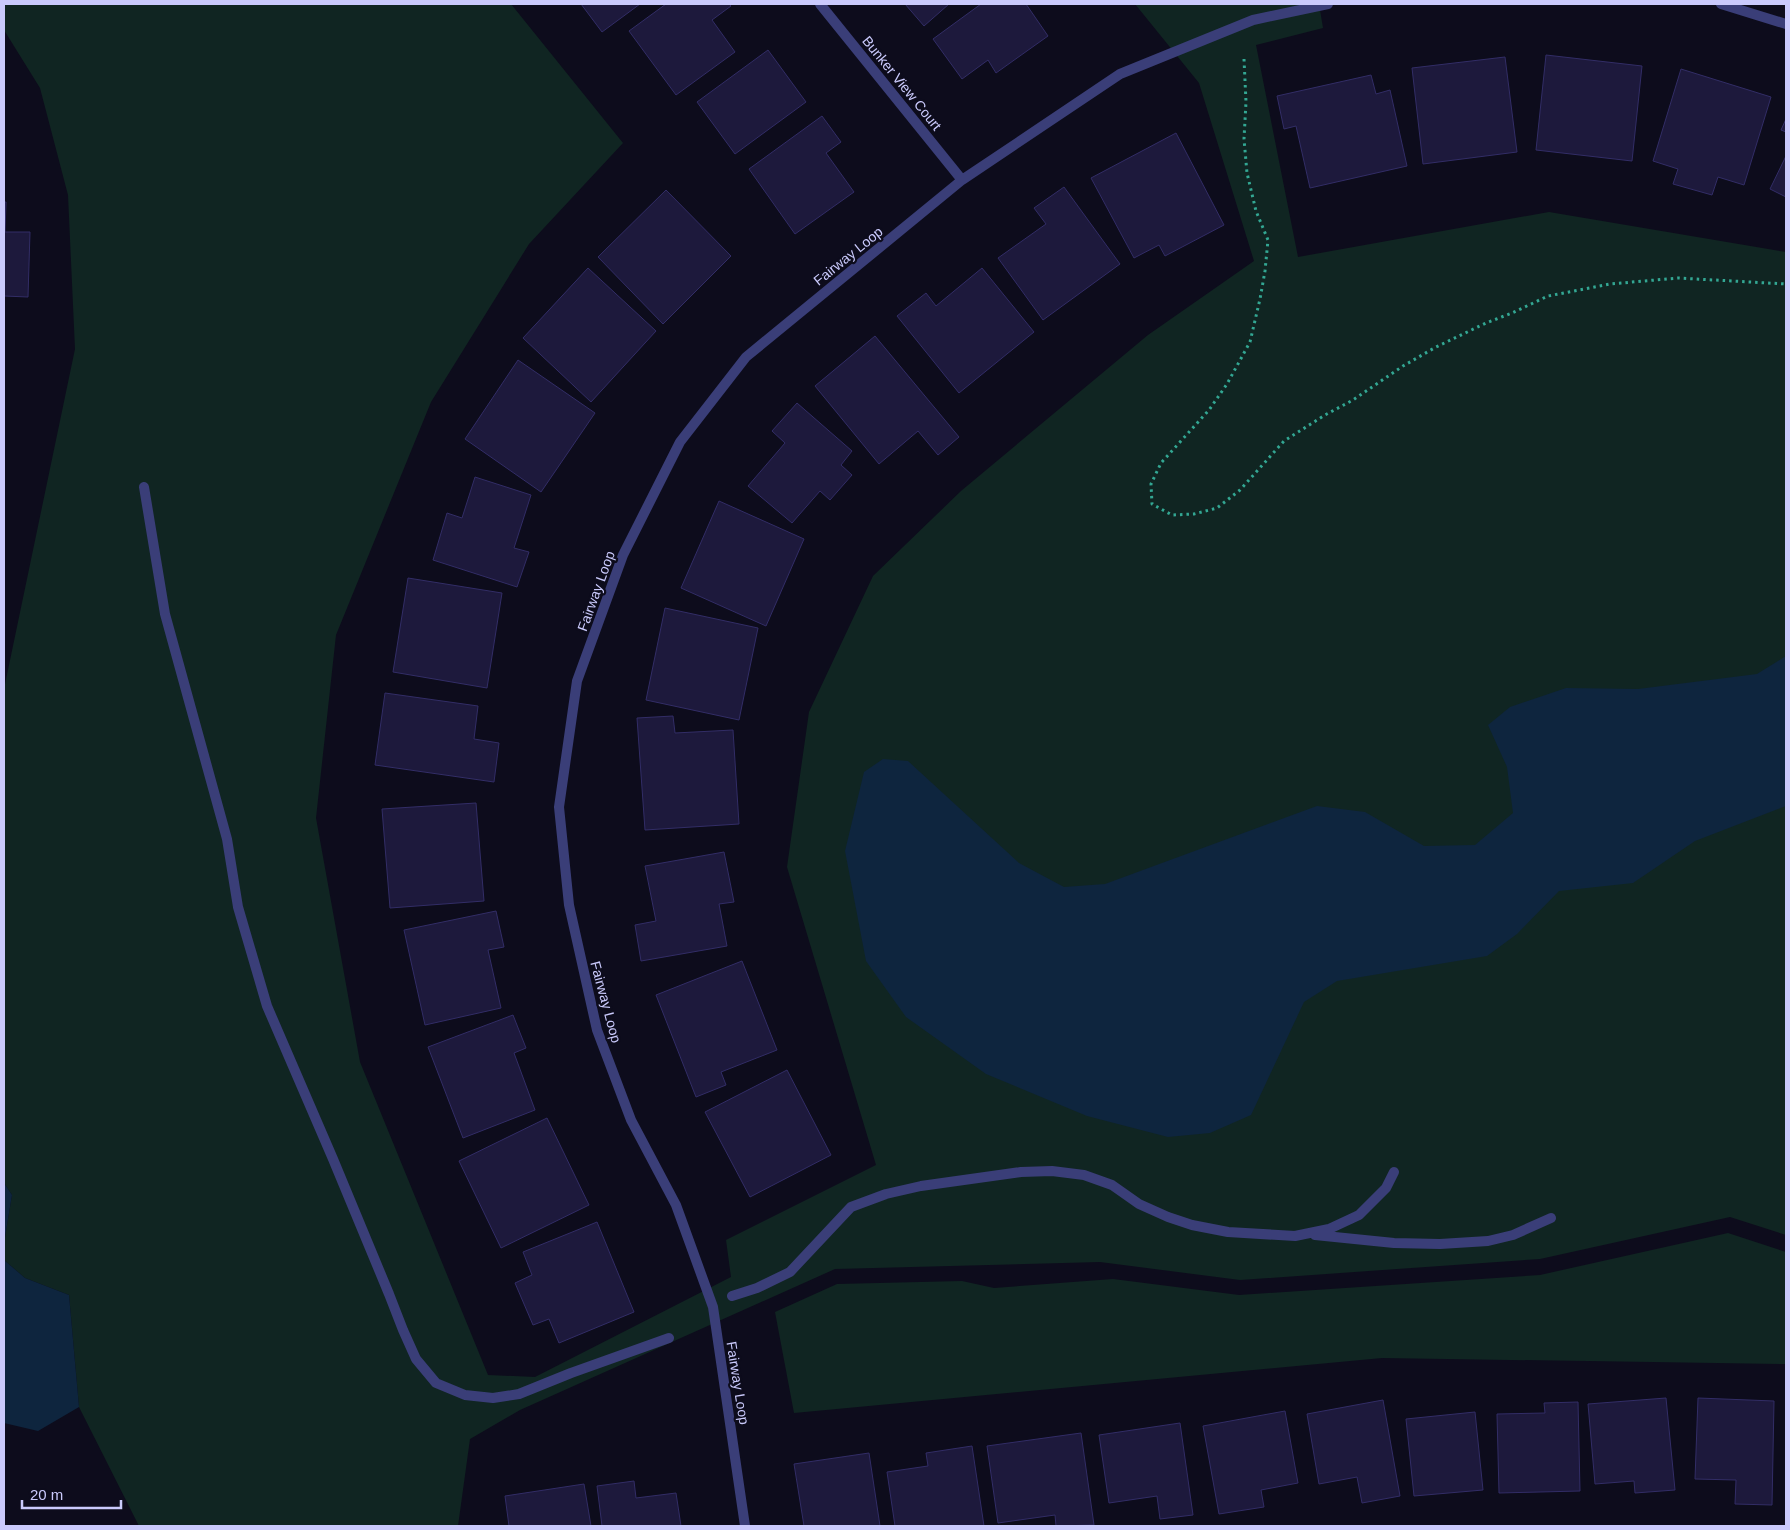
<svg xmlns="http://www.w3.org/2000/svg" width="1790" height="1530" font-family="Helvetica,sans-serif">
<rect width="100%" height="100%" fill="#0d0c1c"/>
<path fill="#102522" d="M4,4H511L623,143L529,244L431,402L336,635L316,818L360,1062L488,1375L535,1377L731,1277L726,1240L876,1165L787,867L809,712L873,576L961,491L1148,335L1254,261L1199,83L1135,4H1319L1323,28L1256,45L1298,257L1549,212L1786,252V1235L1730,1217L1540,1259L1240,1280L1100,1262L835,1269L520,1410L470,1439L458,1526H139L79,1407L69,1295L25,1278L4,1260V1243L12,1195L4,1183V689L75,349L68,195L40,88L4,30Z
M1728,1233L1786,1252V1364L1382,1358L794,1413L775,1312L837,1284L962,1281L994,1288L1113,1279L1239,1295L1540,1275Z"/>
<path fill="#0e253e" d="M1786,656V806L1695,841L1633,883L1559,891L1517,934L1487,956L1337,981L1304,1002L1251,1115L1210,1133L1168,1137L1087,1116L986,1074L906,1017L866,961L845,851L864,772L883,759L908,761L1019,863L1064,887L1105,884L1317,806L1365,812L1424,846L1475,845L1513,813L1507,767L1488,725L1510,707L1566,688L1638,689L1757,674Z
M4,1183L12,1195L4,1243Z
M4,1260L25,1278L69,1295L79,1407L38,1431L4,1423Z"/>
<path fill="#1d193c" stroke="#322d66" d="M581,4H640L602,32Z
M666,4H729L731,6L712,20L735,52L676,95L629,31Z
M905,4H949L924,26Z
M981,4H1026L1048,36L996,73L988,60L962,79L933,39Z
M768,50L806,102L735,154L697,102Z
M1546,55L1642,66L1632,161L1536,150Z
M1505,57L1517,152L1423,164L1412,68Z
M1681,69L1771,97L1744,185L1718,177L1712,195L1673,184L1678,169L1653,161Z
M1371,75L1376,94L1390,90L1407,166L1310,188L1296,126L1284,129L1277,96Z
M822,116L841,142L826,153L854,192L795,234L749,169Z
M1786,119V132L1781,130Z
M1176,133L1224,225L1165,256L1159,245L1134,258L1091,178Z
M1786,156V197L1770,189Z
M1064,187L1120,264L1043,320L998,258L1046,224L1034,208Z
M666,190L731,256L663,324L598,257Z
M4,202H6L5,232H30L28,297L4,296Z
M588,268L656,331L591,402L523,338Z
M982,268L1034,332L959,393L897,316L926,293L936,306Z
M875,336L959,437L938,455L918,431L879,464L815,386Z
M518,360L595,413L541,492L465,439Z
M797,403L852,451L841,465L852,475L830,500L820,491L792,523L748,486L785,443L772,431Z
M475,477L531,495L514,548L529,552L517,587L433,560L447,513L462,518Z
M719,501L804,539L766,626L681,588Z
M408,578L502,593L487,688L393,672Z
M665,608L758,628L739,720L646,700Z
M385,693L478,706L474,739L499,743L494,782L375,765Z
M673,716L675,733L733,730L739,824L645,830L637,718Z
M476,803L484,901L390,908L382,809Z
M724,852L734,902L719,904L727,946L641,961L635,925L656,921L645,866Z
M496,911L504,947L488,950L501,1008L425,1025L404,930Z
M742,961L777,1050L721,1072L726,1085L696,1097L656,995Z
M513,1015L526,1048L514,1053L535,1110L463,1138L428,1047Z
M787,1070L831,1155L750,1197L705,1112Z
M547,1118L589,1205L501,1248L459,1161Z
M597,1222L634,1312L559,1343L549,1319L533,1325L515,1283L532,1275L523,1252Z
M1666,1398L1675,1490L1635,1493L1634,1481L1595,1484L1588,1404Z
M1698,1398L1774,1401L1772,1505L1735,1504L1736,1480L1695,1479Z
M1383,1400L1400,1496L1362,1503L1357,1477L1319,1484L1307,1414Z
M1578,1402L1580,1491L1499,1493L1497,1414L1545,1413L1544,1403Z
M1285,1411L1298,1483L1261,1490L1264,1507L1219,1514L1203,1426Z
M1475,1412L1483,1490L1414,1496L1406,1419Z
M1180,1423L1193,1515L1160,1519L1157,1496L1109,1503L1099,1435Z
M1081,1433L1094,1525L1056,1526L1055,1515L998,1523L987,1446Z
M972,1446L984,1526H895L887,1472L928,1466L926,1453Z
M869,1453L880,1526H804L794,1464Z
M634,1481L636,1498L676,1493L681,1526H602L597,1486Z
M584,1484L591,1526H509L505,1496Z"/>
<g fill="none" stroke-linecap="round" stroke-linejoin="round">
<path stroke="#33a793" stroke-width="3" stroke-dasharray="2.5 4" stroke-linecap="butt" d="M1244,59L1246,102L1244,139L1247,173L1256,211L1268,240L1265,271L1260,299L1250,342L1227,384L1209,410L1161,463L1151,484L1152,504L1172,515L1194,514L1217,508L1240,490L1284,441L1325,415L1353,400L1403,366L1436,347L1486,323L1512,313L1548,296L1610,284L1678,278L1786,284"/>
<path stroke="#3a3e78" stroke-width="10" d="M144,487L165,614L227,839L238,907L267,1006L333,1159L389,1294L403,1330L416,1359L436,1383L465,1395L493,1398L519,1394L571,1373L669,1338
M1315,1235L1394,1243L1440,1244L1488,1241L1513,1235L1551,1218
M732,1296L757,1288L790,1272L851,1207L886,1194L921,1186L1021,1172L1052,1171L1084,1175L1112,1185L1139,1204L1168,1217L1192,1225L1228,1232L1295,1236L1329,1229L1359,1215L1386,1188L1394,1172"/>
<path stroke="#3a3e78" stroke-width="10" d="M820,4L962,180
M1721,4L1786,24
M745,1526L713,1307L676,1205L631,1120L597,1030L569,905L559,807L577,681L623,555L680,442L746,357L962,180L1120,74L1253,20L1328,4"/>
</g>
<g text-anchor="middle" stroke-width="4.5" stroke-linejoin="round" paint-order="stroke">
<g font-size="14" fill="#cacafc" stroke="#0d0c1c">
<text transform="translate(902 83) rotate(51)" y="5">Bunker View Court</text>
<text transform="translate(848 256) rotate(-39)" y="5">Fairway Loop</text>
<text transform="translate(596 591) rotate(-70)" y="5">Fairway Loop</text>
<text transform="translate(606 1002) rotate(75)" y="5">Fairway Loop</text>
<text transform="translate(738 1383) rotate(81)" y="5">Fairway Loop</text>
</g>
</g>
<rect width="1790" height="1530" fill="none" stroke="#cacafc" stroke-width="10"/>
<path d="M22 1500v8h99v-8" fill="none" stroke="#cacafc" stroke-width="2.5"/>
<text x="30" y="1500" font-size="15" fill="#cacafc" stroke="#0d0c1c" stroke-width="4" paint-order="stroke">20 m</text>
</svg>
